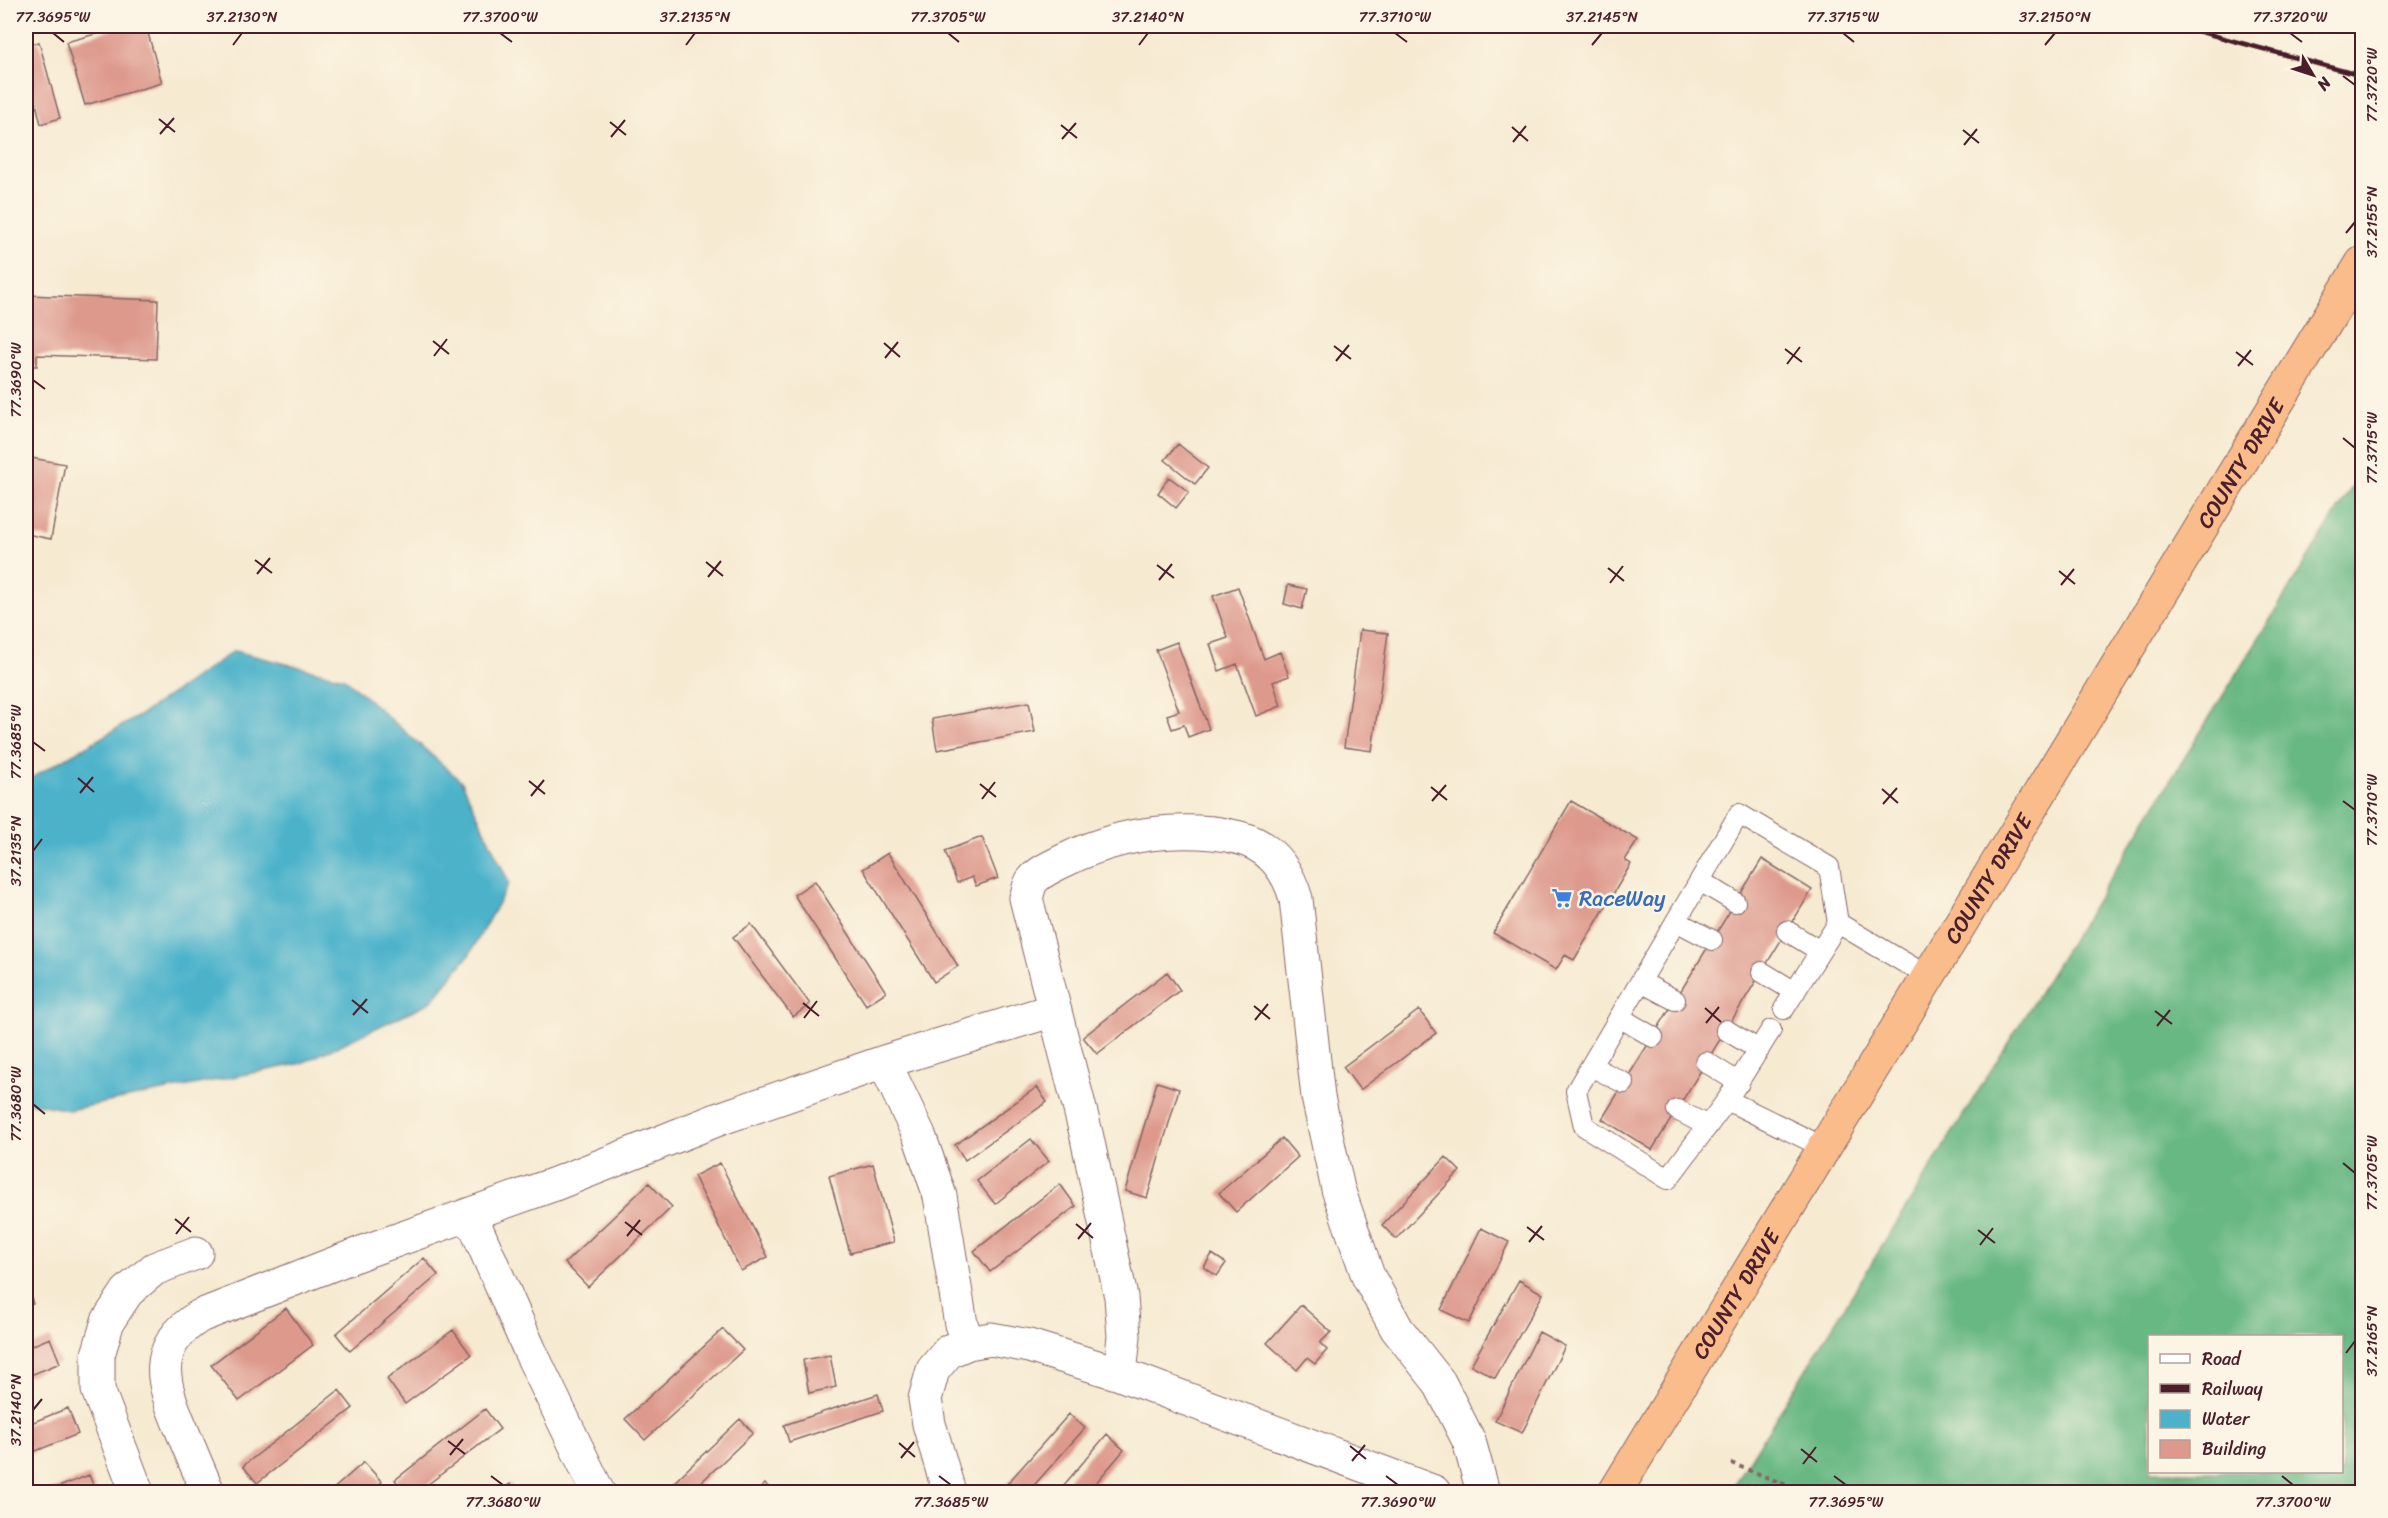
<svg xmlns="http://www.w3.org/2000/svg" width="2388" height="1518" font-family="Sriracha,sans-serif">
<rect width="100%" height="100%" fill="#fcf5e5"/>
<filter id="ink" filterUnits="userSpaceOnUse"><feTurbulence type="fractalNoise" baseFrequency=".0167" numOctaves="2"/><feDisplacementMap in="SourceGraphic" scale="12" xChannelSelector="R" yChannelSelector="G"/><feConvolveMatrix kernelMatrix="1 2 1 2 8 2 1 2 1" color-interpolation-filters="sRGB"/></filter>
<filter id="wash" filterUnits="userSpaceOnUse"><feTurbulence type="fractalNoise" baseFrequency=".008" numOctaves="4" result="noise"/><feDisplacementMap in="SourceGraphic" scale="24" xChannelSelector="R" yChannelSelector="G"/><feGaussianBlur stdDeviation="1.35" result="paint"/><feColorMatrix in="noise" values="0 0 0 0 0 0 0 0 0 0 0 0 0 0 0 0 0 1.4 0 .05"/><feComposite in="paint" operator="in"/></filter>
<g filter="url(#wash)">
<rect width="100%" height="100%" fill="#f6ead1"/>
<path fill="#67b883" stroke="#586c57" stroke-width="1.5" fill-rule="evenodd" d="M2362,471V1492H1730ZM2150,1336H2342V1472H2150Z"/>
<path fill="#4bb2ca" stroke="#4a687a" stroke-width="1.5" d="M234,651L344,678L462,782L509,883L469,955L431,1002L302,1063L69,1110L26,1102V781L139,716Z"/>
<g id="blocks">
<path fill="#dd998c" d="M125,26H146L162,83L85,105L66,42Z
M39,42L60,118L41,124L26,64V45Z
M26,295L158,300L156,359L37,355V366H26Z
M1178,444L1208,468L1195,484L1165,460Z
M26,457L65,464L51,539L26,534Z
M1169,477L1189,492L1176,508L1158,493Z
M1288,585L1307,589L1302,609L1284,604Z
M1238,587L1264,659L1280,652L1289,676L1273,682L1281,706L1256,716L1237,664L1219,671L1210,644L1228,638L1213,596Z
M1360,630L1388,633L1372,751L1344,747Z
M1177,642L1209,729L1188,737L1184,725L1172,729L1167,715L1179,711L1156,650Z
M1029,702L1035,732L937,750L932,719Z
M1571,801L1638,840L1625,860L1631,864L1574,960L1565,955L1556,970L1493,933Z
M982,837L998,878L976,886L972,877L957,883L945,851Z
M888,853L958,966L934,982L863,869Z
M1762,859L1812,890L1652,1150L1602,1119Z
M815,881L886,992L866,1005L794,895Z
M751,924L810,1004L793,1017L733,937Z
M1167,972L1180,990L1097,1054L1083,1037Z
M1419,1010L1436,1033L1360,1090L1343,1067Z
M1157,1082L1179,1089L1147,1198L1125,1191Z
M1037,1087L1047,1102L965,1160L955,1145Z
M1282,1138L1298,1157L1236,1212L1219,1193Z
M1031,1139L1049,1161L995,1204L977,1181Z
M1446,1157L1460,1171L1396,1239L1382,1225Z
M720,1163L768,1257L741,1271L694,1176Z
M873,1164L894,1242L850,1253L829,1176Z
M649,1183L672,1207L588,1287L565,1263Z
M1060,1184L1076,1206L990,1272L974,1251Z
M1481,1228L1509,1242L1469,1323L1441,1310Z
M1212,1254L1226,1263L1217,1276L1204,1267Z
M424,1258L438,1275L350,1351L336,1334Z
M26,1280L33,1304L26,1306Z
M1519,1280L1543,1294L1495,1378L1471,1365Z
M1301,1305L1331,1332L1320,1343L1327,1350L1315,1364L1307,1358L1297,1370L1267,1343Z
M286,1308L313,1345L239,1401L211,1365Z
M723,1329L743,1350L645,1440L625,1419Z
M453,1330L471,1355L405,1404L387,1379Z
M1539,1332L1565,1346L1522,1433L1495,1421Z
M50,1338L60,1363L26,1377V1348Z
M830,1355L836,1387L809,1393L803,1360Z
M339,1390L353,1408L257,1483L243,1466Z
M878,1394L883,1411L789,1442L784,1425Z
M68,1408L78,1434L26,1455V1425Z
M485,1409L500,1429L418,1492H404L395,1480Z
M1069,1414L1085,1428L1028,1492H1000Z
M740,1419L753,1433L691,1492H670L667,1489Z
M1107,1434L1124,1450L1088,1492H1058Z
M364,1462L382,1482L370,1492H330Z
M89,1475L96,1492H46Z
M510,1484L517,1492H499Z
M765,1484L774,1492H757Z"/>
</g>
</g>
<g filter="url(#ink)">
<use href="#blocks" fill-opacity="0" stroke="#866665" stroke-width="1.5"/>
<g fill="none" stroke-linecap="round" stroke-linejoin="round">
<g stroke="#866665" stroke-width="22">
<path id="service" d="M1700,881L1735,902
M1676,921L1712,940
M1787,931L1820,951
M1762,972L1795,992
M1641,982L1675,1000
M1784,1009L1838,923
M1619,1017L1653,1037
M1726,1030L1759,1050
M1706,1062L1739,1083
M1591,1066L1624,1083
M1727,1100L1771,1030
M1677,1110L1708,1126
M1825,1148L1727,1100L1668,1179L1584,1126L1576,1091L1739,814L1829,867L1838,923L1929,977"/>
</g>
<g stroke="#866665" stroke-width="35">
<path id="minor" d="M884,1062L919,1135L940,1196L961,1324L968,1343
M470,1214L530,1351L598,1492
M1120,1374L1124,1336L1121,1297L1086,1133L1026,898C1028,893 1029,885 1032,881C1039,872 1053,866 1063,861C1110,837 1161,828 1213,833C1226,835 1237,836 1249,841C1274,851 1289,874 1296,899L1318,1097L1338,1189L1368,1276L1397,1329L1439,1382L1469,1441L1483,1492
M137,1492L98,1390V1355L108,1321L127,1292L154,1269L196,1253
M208,1492C199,1471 190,1450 181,1428C162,1383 150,1347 200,1316L369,1250L555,1184L719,1119L884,1062L1054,1010
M949,1492L929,1424L925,1399L933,1370L949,1351L968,1343L991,1339L1029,1346L1120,1374L1434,1492"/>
</g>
<g stroke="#866665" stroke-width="35">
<g id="trunk">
<path id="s1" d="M1615,1492L2362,263"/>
</g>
</g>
<path stroke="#866665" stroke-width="4" stroke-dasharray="4.5 4.5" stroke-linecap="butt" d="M1731,1463L1804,1492"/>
<use href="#service" stroke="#fff" stroke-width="20"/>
<use href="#minor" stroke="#fff" stroke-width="33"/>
<use href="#trunk" stroke="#fabc8b" stroke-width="33"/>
<path stroke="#4a1f2b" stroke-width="4.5" d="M2179,26L2362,76"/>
</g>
</g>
<path fill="none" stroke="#4a1f2b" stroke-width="2" d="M53,33L64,42M500,33L512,42M948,33L959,42M1395,33L1407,42M1843,33L1854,42M2290,33L2302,42M233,45L242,33M686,45L695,33M1139,45L1148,33M1592,45L1602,33M2045,45L2055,33M2343,76L2355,85M159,119L175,132M610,122L626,135M1061,125L1077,138M1512,127L1528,141M1963,130L1979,143M160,134L174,118M611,137L625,120M1062,139L1076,123M1513,142L1526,126M1964,145L1977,129M2346,233L2355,222M433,341L449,354M884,343L900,357M1334,346L1351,359M1785,349L1802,362M2236,352L2253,365M434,356L447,339M885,358L898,342M1336,361L1349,345M1787,364L1800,347M2238,366L2251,350M33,380L45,389M2343,438L2355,448M255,560L272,573M706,562L723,576M1157,565L1174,578M1608,568L1624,581M2059,571L2075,584M257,574L270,558M708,577L721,561M1159,580L1172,564M1610,583L1623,566M2061,585L2074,569M33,742L45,751M78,778L94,792M529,781L545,794M980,784L996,797M1431,787L1447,800M1882,789L1898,803M80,793L93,777M531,796L544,780M982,799L995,782M1432,801L1446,785M2343,801L2355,810M1883,804L1897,788M33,851L42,839M352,1000L368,1013M803,1003L819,1016M1254,1006L1270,1019M1705,1008L1721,1022M2155,1011L2172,1024M353,1015L367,999M804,1018L817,1001M1255,1020L1268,1004M1706,1023L1719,1007M2157,1026L2170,1010M33,1104L45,1114M2343,1163L2355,1173M175,1219L191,1232M625,1222L642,1235M1076,1224L1093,1238M1527,1227L1544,1240M1978,1230L1995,1243M176,1234L189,1217M627,1236L640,1220M1078,1239L1091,1223M1529,1242L1542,1226M1980,1245L1993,1228M2346,1353L2355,1341M33,1410L42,1399M448,1441L465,1454M899,1443L915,1457M1350,1446L1366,1459M1801,1449L1817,1462M450,1455L463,1439M901,1458L914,1442M1352,1461L1365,1445M1803,1464L1816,1447M491,1476L503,1485M939,1476L951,1485M1386,1476L1398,1485M1834,1476L1846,1485M2282,1476L2293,1485"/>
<defs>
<g id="supermarket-bare" transform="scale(1.62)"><path d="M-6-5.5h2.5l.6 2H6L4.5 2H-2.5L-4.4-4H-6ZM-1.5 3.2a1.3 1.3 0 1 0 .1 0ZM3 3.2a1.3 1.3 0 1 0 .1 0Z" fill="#3f7fe0" stroke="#fcf5e5" stroke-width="2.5" paint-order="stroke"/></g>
</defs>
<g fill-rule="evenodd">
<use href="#supermarket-bare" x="1562" y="898"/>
</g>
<g text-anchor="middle" stroke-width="5" stroke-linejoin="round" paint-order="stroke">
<g font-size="22" fill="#4a1f2b" stroke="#fcf5e5">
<text dy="8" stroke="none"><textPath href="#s1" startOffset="1204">COUNTY DRIVE</textPath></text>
<text dy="8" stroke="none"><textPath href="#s1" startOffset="718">COUNTY DRIVE</textPath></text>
<text dy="8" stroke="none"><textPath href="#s1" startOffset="232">COUNTY DRIVE</textPath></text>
</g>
<g font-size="22" fill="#366cbe" stroke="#fcf5e5" text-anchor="start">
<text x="1579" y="906">RaceWay</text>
</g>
</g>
<rect width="2388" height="1518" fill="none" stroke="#fcf5e5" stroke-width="66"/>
<rect x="2148" y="1335" width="195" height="138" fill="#fcf5e5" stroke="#b59f9b" stroke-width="1.5"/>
<rect x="2160" y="1354" width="30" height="9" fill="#ffffff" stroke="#b59f9b" stroke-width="1.5"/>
<text x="2202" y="1365" font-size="18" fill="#4a1f2b">Road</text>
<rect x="2160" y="1384" width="30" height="9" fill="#4a1f2b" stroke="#b59f9b" stroke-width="1.5"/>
<text x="2202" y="1395" font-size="18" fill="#4a1f2b">Railway</text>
<rect x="2160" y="1410" width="30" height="18" fill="#4bb2ca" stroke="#b59f9b" stroke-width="1.5"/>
<text x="2202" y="1425" font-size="18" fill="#4a1f2b">Water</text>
<rect x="2160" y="1440" width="30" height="18" fill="#dd998c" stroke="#b59f9b" stroke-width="1.5"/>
<text x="2202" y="1455" font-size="18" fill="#4a1f2b">Building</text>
<g transform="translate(2313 75) rotate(129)" stroke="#fcf5e5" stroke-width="4.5" paint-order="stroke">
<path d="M0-4.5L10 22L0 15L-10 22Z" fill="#4a1f2b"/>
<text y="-9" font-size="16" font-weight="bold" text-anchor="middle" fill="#4a1f2b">N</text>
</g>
<rect x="33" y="33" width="2322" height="1452" fill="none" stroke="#4a1f2b" stroke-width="2"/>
<g font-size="15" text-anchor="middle" fill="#4a1f2b">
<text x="53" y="22">77.3695°W</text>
<text x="242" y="22">37.2130°N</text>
<text x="500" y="22">77.3700°W</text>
<text x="695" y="22">37.2135°N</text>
<text x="948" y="22">77.3705°W</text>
<text x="1148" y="22">37.2140°N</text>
<text x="1395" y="22">77.3710°W</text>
<text x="1602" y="22">37.2145°N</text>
<text x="1843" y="22">77.3715°W</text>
<text x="2055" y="22">37.2150°N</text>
<text x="2290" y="22">77.3720°W</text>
<text transform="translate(2372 85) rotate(-90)" y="5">77.3720°W</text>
<text transform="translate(2372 222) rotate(-90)" y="5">37.2155°N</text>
<text transform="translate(16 380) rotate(-90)" y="5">77.3690°W</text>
<text transform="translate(2372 448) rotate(-90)" y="5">77.3715°W</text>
<text transform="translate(16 742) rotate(-90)" y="5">77.3685°W</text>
<text transform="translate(2372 810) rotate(-90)" y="5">77.3710°W</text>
<text transform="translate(16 851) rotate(-90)" y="5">37.2135°N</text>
<text transform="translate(16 1104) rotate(-90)" y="5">77.3680°W</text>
<text transform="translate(2372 1173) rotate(-90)" y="5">77.3705°W</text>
<text transform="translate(2372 1341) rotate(-90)" y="5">37.2165°N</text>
<text transform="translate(16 1410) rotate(-90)" y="5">37.2140°N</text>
<text x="503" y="1507">77.3680°W</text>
<text x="951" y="1507">77.3685°W</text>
<text x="1398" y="1507">77.3690°W</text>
<text x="1846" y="1507">77.3695°W</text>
<text x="2293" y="1507">77.3700°W</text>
</g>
</svg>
